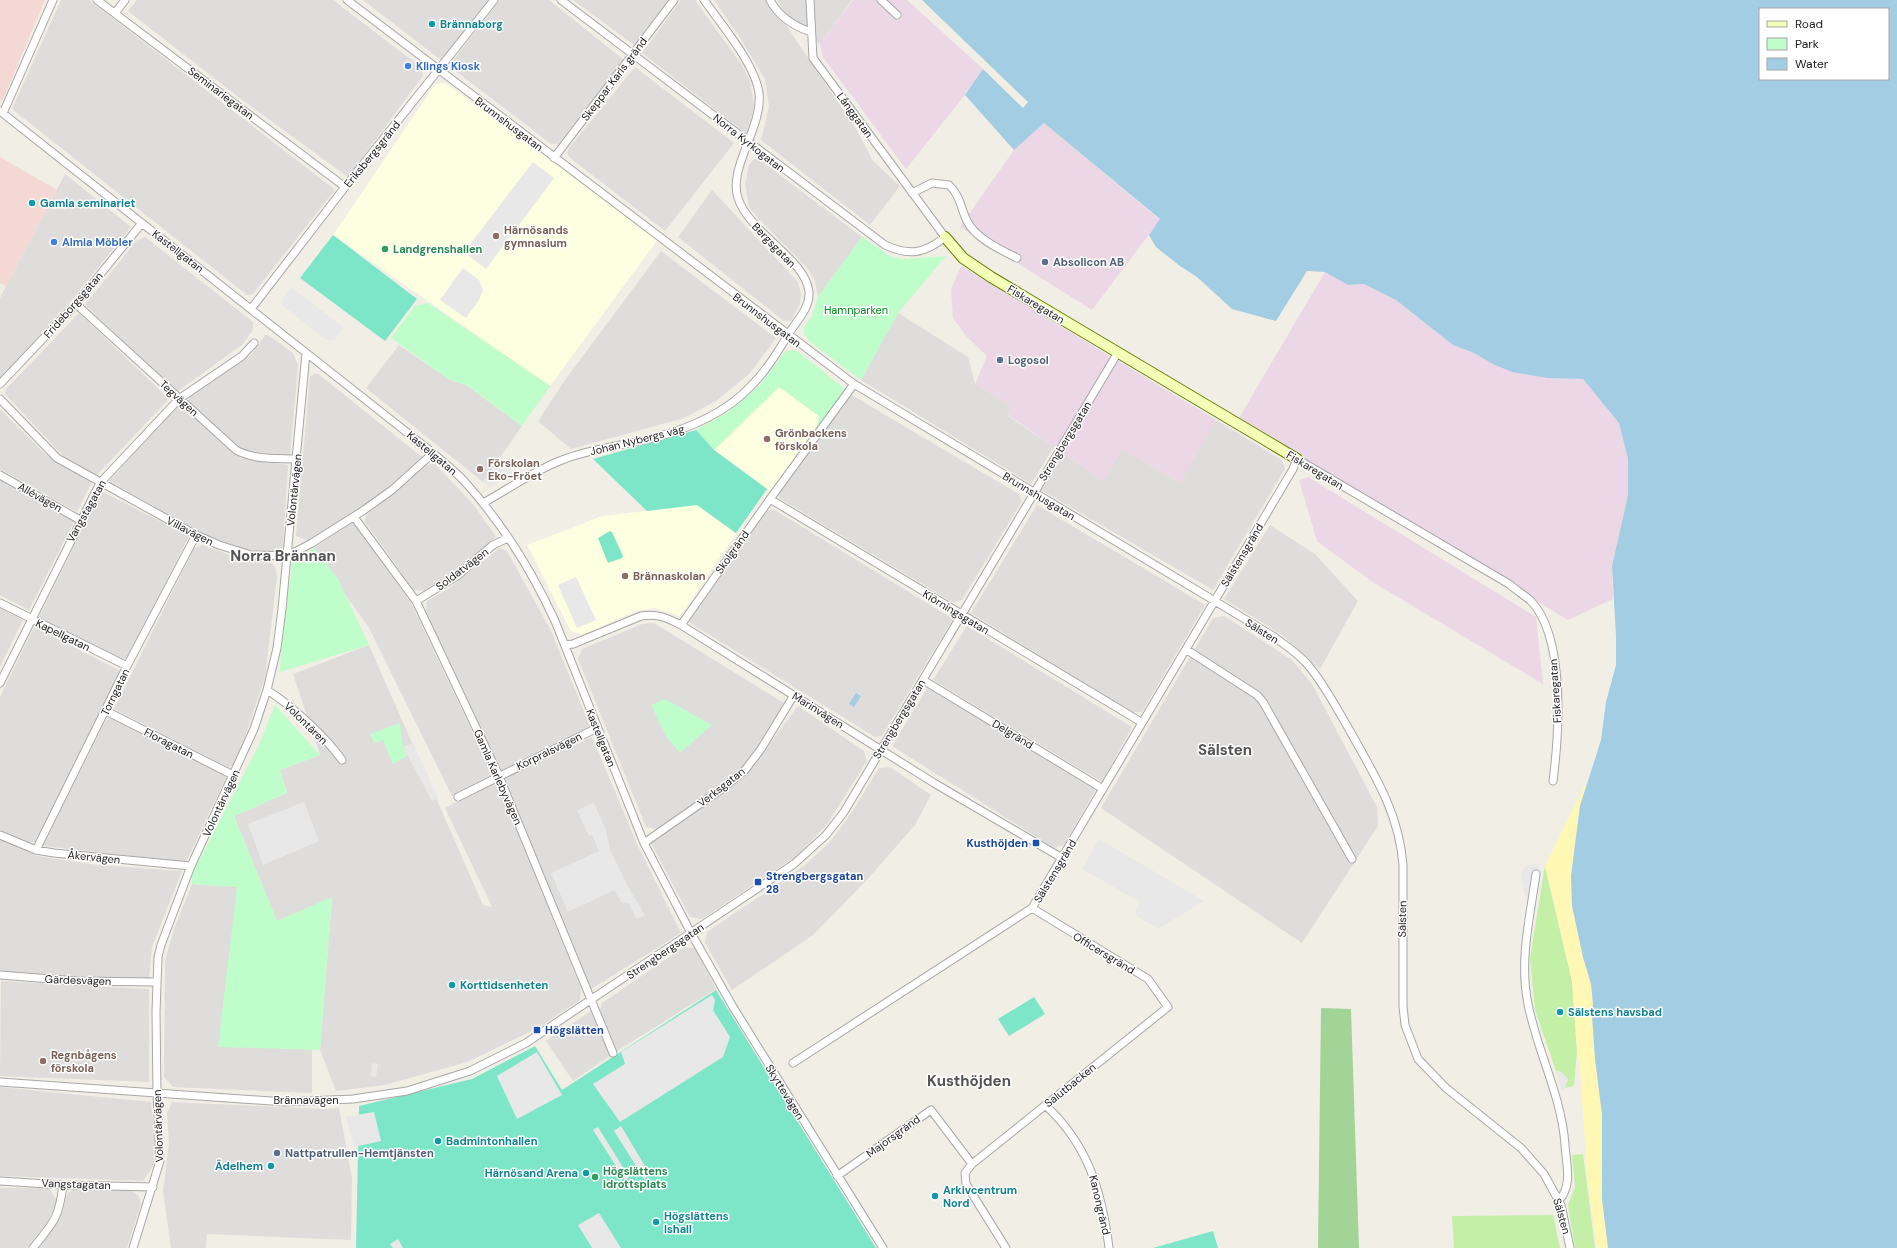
<svg xmlns="http://www.w3.org/2000/svg" width="1897" height="1248" font-family="'DM Sans',sans-serif">
<rect width="100%" height="100%" fill="#f1eee5"/>
<path fill="#dedddc" d="M61,0H89L333,188L334,191L253,294L247,295L12,109Z
M137,0H333L422,68L423,76L348,177L241,99L128,11Z
M363,0H488L441,60Z
M500,0H549L624,60L558,144H551L453,69L451,63Z
M573,0H668L666,4L634,45Z
M681,0H695L742,65L750,82L754,105L748,135L642,53Z
M714,0H769L855,127L873,161L900,186L870,225L761,140L769,107L765,79L740,38Z
M777,0H852L820,44L786,14Z
M635,67L734,143L665,231L569,157L567,153L569,148Z
M756,157L862,237L818,297L815,281L808,269L758,218L749,207L745,184L749,165Z
M65,174L131,227L71,301L0,379V298Z
M712,190L798,282L801,294L800,304L791,321H784L678,237Z
M145,237L253,322V330L243,344L177,392L85,305L136,241Z
M661,251L776,338L749,374L716,401L684,418L571,449L538,421L565,380Z
M79,313L169,399L96,476L66,459L5,394L6,389Z
M898,313L968,357L975,384L1010,405L1008,416L1054,447L1031,484L861,380Z
M265,335H268L293,353L298,365L290,456L243,450L190,404L188,397L251,355Z
M399,345L450,380L466,385L522,426L483,482L366,388Z
M317,373L422,457L387,490L309,541L296,536L310,376Z
M850,394L1019,494L1022,501L962,600L954,603L779,498V492Z
M179,404L240,458L288,465L283,546L279,554L251,552L201,533L109,481Z
M0,409L45,454L92,482L77,512L0,469Z
M1216,420L1282,460L1285,469L1213,590L1041,490L1064,454L1103,481L1122,449L1180,483Z
M434,463L473,504L496,537L463,567L426,591L414,590L365,522L366,515L425,466Z
M0,479L74,522L29,610L0,595Z
M101,491L189,536L127,663L40,619L39,617Z
M1037,505L1205,605L1142,712H1132L971,613Z
M773,509L953,619L882,736L875,737L687,621L767,511Z
M353,522L411,603L493,775L452,796L368,626L312,549Z
M1270,525L1315,554L1358,601L1320,669L1281,634L1224,599Z
M203,545L241,559L271,562L276,569L277,577L265,677L246,734L234,765L228,767L114,709L194,548Z
M500,548L507,551L551,631L591,728L502,773L425,614L427,601L448,589Z
M0,608L23,620L0,667Z
M1224,616L1292,660L1312,684L1377,807L1378,826L1302,943L1101,808L1213,618Z
M654,623L784,703L742,771L656,829L646,827L578,659L582,649L642,624Z
M967,626L1132,727L1102,782L933,680Z
M34,627L121,671L36,842L29,843L0,830V697Z
M369,645L483,905L492,907L445,808L497,782L581,988L580,1000L538,1028L467,1062L385,1085L336,1091L320,1050L332,898L277,921L234,816L287,793L280,770L320,755L293,674Z
M928,687L1096,789L1064,845L1054,848L892,746Z
M798,706L864,751L867,761L828,823L798,855L702,919L690,917L651,843L735,784L753,766Z
M110,717L227,776L186,862L43,846L106,720Z
M592,737L638,846L681,933L591,989L505,778Z
M890,767L931,795L915,825L865,882L813,935L732,990L705,943L707,932L804,866L829,843L852,812L879,768Z
M0,838L37,856L98,865L182,871L152,947L149,978L9,975L0,970Z
M192,884L237,887L312,1046V1093L173,1087L164,1077L165,960L174,929Z
M684,947L695,948L716,989L617,1051L600,1010L602,1003Z
M1,981L149,989V1082L0,1076Z
M591,1011L610,1056L573,1081L546,1041Z
M0,1087L151,1102L155,1144L154,1165L143,1181L0,1176Z
M172,1102L323,1109L339,1108L352,1178L351,1240L207,1234L206,1248H171L163,1191L169,1143L167,1113Z
M0,1188H49L57,1201L47,1223L27,1248H0Z
M76,1189L130,1191L138,1195L141,1203L127,1248H39L54,1229L63,1211L66,1197L69,1192Z"/>
<path fill="#f3d8d3" d="M0,0H45L2,102L0,100Z
M0,157L57,190L6,286L0,283Z"/>
<path fill="#ebd7e5" d="M853,0H907L983,69L965,95L906,169L823,57L820,44Z
M1044,123L1160,220L1092,310L960,227L1014,150Z
M961,266L1216,420L1180,483L1122,449L1103,481L1008,415L1010,405L975,384L987,356L967,337L953,318L951,289Z
M1325,272L1348,285L1364,284L1396,300L1453,345L1474,353L1506,369L1547,378L1583,379L1619,423L1628,459V495L1612,566L1613,599L1568,620L1239,418Z
M1308,477L1536,617L1543,684L1371,581L1317,541L1299,480Z"/>
<path fill="#fcffe0" d="M445,83L659,238L550,386L333,235L434,86L436,84Z
M779,387L819,416L817,428L772,492L714,450Z
M697,505L736,534L680,616L655,608L636,611L582,635L571,631L527,545L602,516Z"/>
<path fill="#c3efa7" d="M1545,866L1572,981L1577,1051L1574,1086L1565,1088L1568,1079L1560,1071H1556L1535,1010L1530,958Z
M1583,1154L1595,1248H1575L1568,1205L1575,1187L1572,1155Z
M1553,1215L1560,1248H1454L1452,1216Z"/>
<path fill="#a2d497" d="M1321,1008L1351,1009L1359,1248H1318Z"/>
<path fill="#fff8b5" d="M1587,781L1580,806L1576,833L1571,876L1572,906L1583,957L1591,984L1593,1004L1592,1015L1595,1059L1602,1114V1199L1608,1248H1597L1587,1177L1580,1065L1577,1051L1572,981L1545,866Z"/>
<path fill="#bffecb" d="M862,237L891,257L903,259L946,256L898,313L861,380L810,342L804,334V327L811,318L818,297Z
M428,303L550,386L522,426L467,385L450,380L391,338L415,306Z
M796,350L845,389V392L817,428L819,416L779,387L714,450L696,430L728,412L759,386L786,351Z
M315,548L339,581L369,645L280,672L282,623L292,569L289,562Z
M665,699L712,725L680,753L666,736L651,705Z
M275,705L320,755L280,770L287,793L234,816L277,921L332,897L320,1050L218,1047L237,887L192,884V874L258,747Z
M400,723L403,747L407,756L393,764L383,740L374,743L370,734Z"/>
<path fill="#7de6c9" d="M333,235L417,299L385,341L300,278Z
M696,430L714,450L767,489L736,533L697,505L647,511L593,459Z
M610,531L612,532L623,556L622,558L608,563L598,538Z
M716,990L876,1248H356L359,1106L472,1079L535,1046L562,1090Z
M1034,997L1045,1014L1009,1036L998,1019Z
M1213,1231L1218,1248H1153Z"/>
<path fill="#e8e8e8" d="M533,162L554,178L486,269L464,252Z
M463,268L479,280L483,290L479,300L466,318L440,300Z
M291,287L343,327L334,340H326L282,305V299Z
M500,462L513,475L490,487L483,482Z
M576,577L596,620L577,628L558,585Z
M413,743L438,798L432,801L403,747Z
M304,802L319,841L263,865L248,824Z
M594,803L606,831L610,849L627,885L645,915L637,919L628,903H622L614,890L568,912L551,873L599,851L592,835L589,836L577,810Z
M1099,839L1204,901L1158,929L1138,917L1135,912L1140,902L1082,869Z
M1536,863L1541,871L1537,898L1525,896L1521,879L1522,870L1526,866Z
M712,995L715,1000L713,1010L730,1037L723,1057L620,1122L593,1084L625,1064L621,1052Z
M537,1052L562,1095L517,1119L497,1076Z
M372,1063L378,1064L376,1077L371,1076Z
M1556,1071H1559L1568,1079L1565,1088L1562,1091Z
M374,1112L381,1141L354,1147L346,1117Z
M621,1126L648,1171L645,1180L614,1131Z
M598,1127L629,1177L625,1180L593,1130Z
M599,1213L621,1248H592L578,1225Z
M398,1239L403,1248H393L390,1244Z"/>
<path fill="#a2cde2" fill-rule="evenodd" d="M922,0H1897V1248H1608L1602,1199V1114L1595,1059L1592,1015L1593,1004L1591,984L1583,957L1572,906L1571,876L1580,806L1601,740L1606,702L1616,665V636L1612,566L1628,495V459L1619,423L1583,379L1547,378L1512,372L1493,364L1474,353L1453,345L1396,300L1364,284L1348,285L1325,272L1307,271L1276,321L1232,309L1197,277L1180,266L1156,247L1149,235L1160,219L1044,123L1014,150L965,95L983,69L1023,108L1028,102ZM1760,9H1888V79H1760Z
M856,693L861,696L854,707L849,704Z"/>
<g fill="none" stroke-linecap="round" stroke-linejoin="round">
<g stroke="#a7a7a7" stroke-width="9">
<path id="street" d="M97,0L345,187
M347,0L854,384L1273,636C1285,645 1298,653 1308,665C1325,685 1337,709 1350,731C1375,776 1399,813 1403,865V1006L1405,1025L1418,1059L1446,1088L1521,1148L1544,1174L1561,1205L1570,1248
M561,0L885,245C909,256 924,254 945,237L813,58L810,0
M770,0C779,17 793,26 811,32
M881,0L897,15
M115,13L125,0
M0,111L433,453C444,463 456,472 465,482C502,523 532,571 555,621L644,843L691,933L733,1007L883,1248
M3,113L53,0
M554,158L674,0
M912,193L932,183L949,185C960,195 961,209 967,221C975,238 1001,250 1017,258
M76,304L236,450C254,460 276,458 297,459
M251,309L345,187L494,0
M0,384L76,304L142,223
M0,399L57,458L196,535L219,545L251,555L287,556L312,543L364,510L392,490L433,453
M0,475L80,520
M770,499L854,384
M483,503C509,489 533,471 562,460C589,449 620,446 649,439C685,430 725,414 751,386C766,371 777,353 788,335C796,321 810,309 809,292C806,259 749,233 738,198C728,167 763,127 759,93C755,64 721,24 704,0
M354,517L416,601L499,776L613,1053
M416,601L457,576L493,545L508,538
M0,603L127,666
M681,625L770,499L1141,722
M565,645L573,644L641,616C657,613 667,618 681,625L934,783L1062,858
M1187,650L1257,695L1263,702L1352,859
M923,680L1103,789
M0,683L100,483L179,399L242,356L254,343
M267,690C291,705 325,736 342,760
M106,711L233,775
M458,797L597,728
M0,835L36,850L54,853L191,866
M644,843L723,788L745,770L761,749L794,695
M36,850L127,666L196,535
M1536,874C1530,917 1519,961 1528,1004C1537,1051 1562,1097 1565,1145C1566,1163 1573,1186 1559,1200
M0,975L77,981L156,982
M793,1063L1032,908L1293,469L1297,459L1509,584C1516,590 1524,595 1531,601C1566,638 1559,734 1553,781
M0,1082L285,1102L353,1099L407,1091L470,1071L526,1043L794,864L826,835L844,812L1117,354
M1045,1105C1088,1144 1102,1192 1109,1248
M972,1164L1168,1007L1148,979L1032,908
M837,1176L931,1110L972,1164L965,1173L966,1184L1006,1248
M0,1181L63,1185L153,1187
M33,1248C54,1222 59,1218 63,1185
M133,1248L160,1161L157,1093L156,1012L158,957L161,945L191,866L254,729L267,690L277,648L282,609L306,353"/>
</g>
<g stroke="#627d00" stroke-width="12">
<path id="secondary" d="M945,237L963,258L991,277L1297,459"/>
</g>
<use href="#street" stroke="#fff" stroke-width="7"/>
<use href="#secondary" stroke="#f3ffb6" stroke-width="10"/>
</g>
<g fill="#0f9aa8" stroke="#fff" stroke-width="1.5">
<circle cx="432" cy="24" r="4"/>
<circle cx="32" cy="203" r="4"/>
<circle cx="452" cy="985" r="4"/>
<circle cx="1560" cy="1012" r="4"/>
<circle cx="438" cy="1141" r="4"/>
<circle cx="271" cy="1166" r="4"/>
<circle cx="586" cy="1173" r="4"/>
<circle cx="935" cy="1196" r="4"/>
<circle cx="656" cy="1222" r="4"/>
</g>
<g fill="#3f7fe0" stroke="#fff" stroke-width="1.5">
<circle cx="408" cy="66" r="4"/>
<circle cx="54" cy="242" r="4"/>
</g>
<g fill="#8d6e63" stroke="#fff" stroke-width="1.5">
<circle cx="496" cy="236" r="4"/>
<circle cx="767" cy="439" r="4"/>
<circle cx="480" cy="469" r="4"/>
<circle cx="625" cy="576" r="4"/>
<circle cx="43" cy="1061" r="4"/>
</g>
<g fill="#2e9e5b" stroke="#fff" stroke-width="1.5">
<circle cx="385" cy="249" r="4"/>
<circle cx="595" cy="1177" r="4"/>
</g>
<g fill="#5c6f8a" stroke="#fff" stroke-width="1.5">
<circle cx="1045" cy="262" r="4"/>
<circle cx="1000" cy="360" r="4"/>
<circle cx="277" cy="1153" r="4"/>
</g>
<g fill="#1a4fb4" stroke="#fff" stroke-width="1.5">
<rect x="1032" y="839" width="8" height="8" rx="2"/>
<rect x="754" y="878" width="8" height="8" rx="2"/>
<rect x="533" y="1026" width="8" height="8" rx="2"/>
</g>
<g text-anchor="middle" stroke-width="3" stroke-linejoin="round" paint-order="stroke">
<g font-size="11" font-weight="bold" fill="#0d838f" stroke="#fff" text-anchor="start">
<text x="440" y="28">Brännaborg</text>
<text x="40" y="207">Gamla seminariet</text>
<text x="460" y="989">Korttidsenheten</text>
<text x="1568" y="1016">Sälstens havsbad</text>
<text x="446" y="1145">Badmintonhallen</text>
<text x="263" y="1170" text-anchor="end">Ädelhem</text>
<text x="578" y="1177" text-anchor="end">Härnösand Arena</text>
<text x="943" y="1194">Arkivcentrum<tspan x="943" dy="13">Nord</tspan></text>
<text x="664" y="1220">Högslättens<tspan x="664" dy="13">Ishall</tspan></text>
</g>
<g font-size="11" font-weight="bold" fill="#366cbe" stroke="#fff" text-anchor="start">
<text x="416" y="70">Klings Kiosk</text>
<text x="62" y="246">Almia Möbler</text>
</g>
<g font-size="11" fill="#202020" stroke="#fff">
<text transform="translate(614 79) rotate(-53)" y="4">Skeppar Karls gränd</text>
<text transform="translate(221 93) rotate(37)" y="4">Seminariegatan</text>
<text transform="translate(855 115) rotate(54)" y="4">Långgatan</text>
<text transform="translate(509 124) rotate(37)" y="4">Brunnshusgatan</text>
<text transform="translate(749 143) rotate(38)" y="4">Norra Kyrkogatan</text>
<text transform="translate(372 154) rotate(-51)" y="4">Eriksbergsgränd</text>
<text transform="translate(774 245) rotate(46)" y="4">Bergsgatan</text>
<text transform="translate(178 251) rotate(38)" y="4">Kastellgatan</text>
<text transform="translate(1036 304) rotate(31)" y="4">Fiskaregatan</text>
<text transform="translate(73 305) rotate(-49)" y="4">Frideborgsgatan</text>
<text transform="translate(767 320) rotate(37)" y="4">Brunnshusgatan</text>
<text transform="translate(179 398) rotate(42)" y="4">Tegvägen</text>
<text transform="translate(637 440) rotate(-14)" y="4">Johan Nybergs väg</text>
<text transform="translate(1065 441) rotate(-59)" y="4">Strengbergsgatan</text>
<text transform="translate(432 453) rotate(40)" y="4">Kastellgatan</text>
<text transform="translate(1315 470) rotate(31)" y="4">Fiskaregatan</text>
<text transform="translate(294 490) rotate(-84)" y="4">Volontärvägen</text>
<text transform="translate(1039 496) rotate(31)" y="4">Brunnshusgatan</text>
<text transform="translate(40 497) rotate(29)" y="4">Allévägen</text>
<text transform="translate(86 511) rotate(-61)" y="4">Vangstagatan</text>
<text transform="translate(190 531) rotate(27)" y="4">Villavägen</text>
<text transform="translate(732 552) rotate(-55)" y="4">Skolgränd</text>
<text transform="translate(1242 555) rotate(-59)" y="4">Sälstensgränd</text>
<text transform="translate(462 569) rotate(-37)" y="4">Soldatvägen</text>
<text transform="translate(956 612) rotate(31)" y="4">Kiörningsgatan</text>
<text transform="translate(1262 631) rotate(32)" y="4">Sälsten</text>
<text transform="translate(63 635) rotate(26)" y="4">Kapellgatan</text>
<text transform="translate(1555 691) rotate(-94)" y="4">Fiskaregatan</text>
<text transform="translate(115 692) rotate(-64)" y="4">Torngatan</text>
<text transform="translate(818 710) rotate(32)" y="4">Marinvägen</text>
<text transform="translate(899 719) rotate(-59)" y="4">Strengbergsgatan</text>
<text transform="translate(306 723) rotate(44)" y="4">Volontären</text>
<text transform="translate(1013 734) rotate(31)" y="4">Delgränd</text>
<text transform="translate(601 738) rotate(68)" y="4">Kastellgatan</text>
<text transform="translate(169 743) rotate(27)" y="4">Floragatan</text>
<text transform="translate(549 751) rotate(-26)" y="4">Korpralsvägen</text>
<text transform="translate(498 777) rotate(66)" y="4">Gamla Karlebyvägen</text>
<text transform="translate(721 787) rotate(-38)" y="4">Verksgatan</text>
<text transform="translate(221 803) rotate(-65)" y="4">Volontärvägen</text>
<text transform="translate(94 857) rotate(6)" y="4">Åkervägen</text>
<text transform="translate(1055 871) rotate(-59)" y="4">Sälstensgränd</text>
<text transform="translate(1402 919) rotate(-89)" y="4">Sälsten</text>
<text transform="translate(665 951) rotate(-34)" y="4">Strengbergsgatan</text>
<text transform="translate(1104 953) rotate(31)" y="4">Officersgränd</text>
<text transform="translate(78 980) rotate(2)" y="4">Gärdesvägen</text>
<text transform="translate(1070 1085) rotate(-39)" y="4">Salutbacken</text>
<text transform="translate(785 1092) rotate(58)" y="4">Skyttevägen</text>
<text x="306" y="1104">Brännavägen</text>
<text transform="translate(158 1126) rotate(-92)" y="4">Volontärvägen</text>
<text transform="translate(893 1136) rotate(-36)" y="4">Majorsgränd</text>
<text transform="translate(76 1184) rotate(2)" y="4">Vangstagatan</text>
<text transform="translate(1100 1205) rotate(77)" y="4">Kanongränd</text>
<text transform="translate(1562 1216) rotate(74)" y="4">Sälsten</text>
</g>
<g font-size="11" font-weight="bold" fill="#785e54" stroke="#fff" text-anchor="start">
<text x="504" y="234">Härnösands<tspan x="504" dy="13">gymnasium</tspan></text>
<text x="775" y="437">Grönbackens<tspan x="775" dy="13">förskola</tspan></text>
<text x="488" y="467">Förskolan<tspan x="488" dy="13">Eko-Fröet</tspan></text>
<text x="633" y="580">Brännaskolan</text>
<text x="51" y="1059">Regnbågens<tspan x="51" dy="13">förskola</tspan></text>
</g>
<g font-size="11" font-weight="bold" fill="#27864d" stroke="#fff" text-anchor="start">
<text x="393" y="253">Landgrenshallen</text>
<text x="603" y="1175">Högslättens<tspan x="603" dy="13">idrottsplats</tspan></text>
</g>
<g font-size="11" font-weight="bold" fill="#4e5e75" stroke="#fff" text-anchor="start">
<text x="1053" y="266">Absolicon AB</text>
<text x="1008" y="364">Logosol</text>
<text x="285" y="1157">Nattpatrullen-Hemtjänsten</text>
</g>
<g font-size="11" fill="#02891c" stroke="#fff">
<text x="856" y="314">Hamnparken</text>
</g>
<g font-size="11" font-weight="bold" fill="#164399" stroke="#fff" text-anchor="start">
<text x="1028" y="847" text-anchor="end">Kusthöjden</text>
<text x="766" y="880">Strengbergsgatan<tspan x="766" dy="13">28</tspan></text>
<text x="545" y="1034">Högslätten</text>
</g>
<g font-size="15" font-weight="bold" fill="#535353" stroke="#fff">
<text x="283" y="561">Norra Brännan</text>
<text x="1225" y="755">Sälsten</text>
<text x="969" y="1086">Kusthöjden</text>
</g>
</g>
<rect x="1759" y="8" width="130" height="72" fill="#ffffff" stroke="#a6a6a6"/>
<rect x="1767" y="21" width="20" height="6" fill="#f3ffb6" stroke="#a6a6a6"/>
<text x="1795" y="28" font-size="12" fill="#202020">Road</text>
<rect x="1767" y="38" width="20" height="12" fill="#bffecb" stroke="#a6a6a6"/>
<text x="1795" y="48" font-size="12" fill="#202020">Park</text>
<rect x="1767" y="58" width="20" height="12" fill="#a2cde2" stroke="#a6a6a6"/>
<text x="1795" y="68" font-size="12" fill="#202020">Water</text>
</svg>
